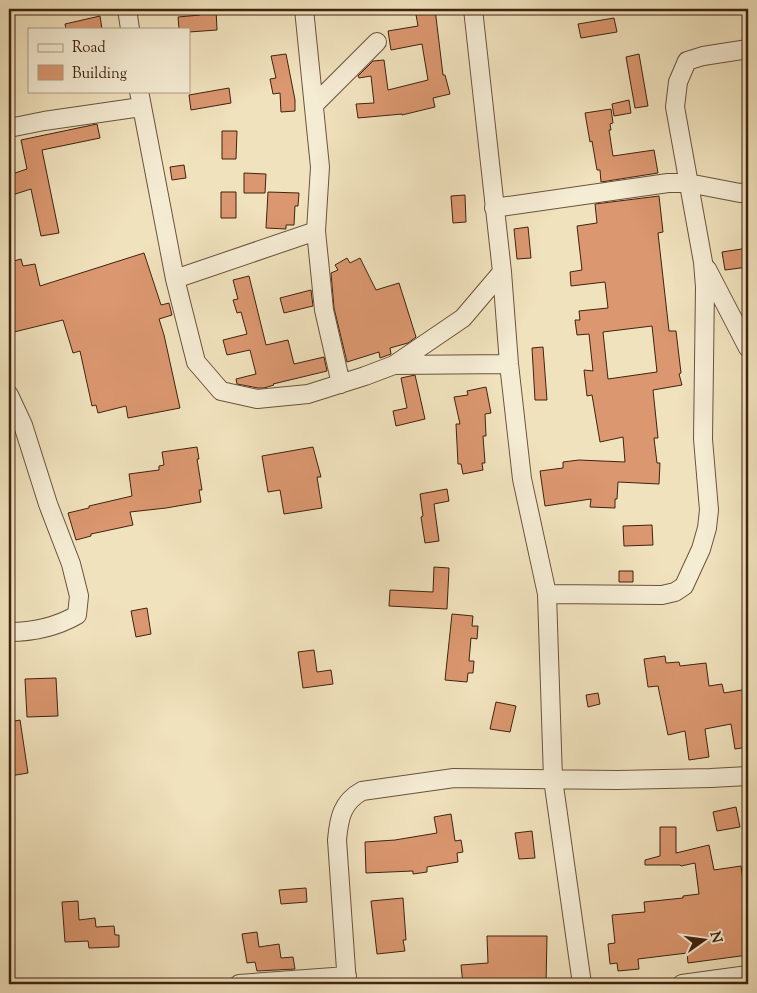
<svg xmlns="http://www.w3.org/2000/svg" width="757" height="993" font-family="'Sorts Mill Goudy',serif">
<rect width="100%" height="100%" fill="#f0e2bd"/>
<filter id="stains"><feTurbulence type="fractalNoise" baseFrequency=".004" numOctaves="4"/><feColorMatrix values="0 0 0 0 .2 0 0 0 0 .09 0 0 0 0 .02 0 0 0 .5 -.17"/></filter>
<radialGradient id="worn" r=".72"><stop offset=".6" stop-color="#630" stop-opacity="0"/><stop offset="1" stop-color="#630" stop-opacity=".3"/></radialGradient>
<path fill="#db976f" stroke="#3f230f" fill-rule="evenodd" d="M199,9H216L217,30L189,32V29H179L178,17L200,15Z
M415,9H435L443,75H445L450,94L433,98L435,107L402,115V114L358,118L356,104L374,103L371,76L359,78L358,76L373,61L384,60L388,90L428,80L422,44L391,50L388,31L418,26Z
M100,16L102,29H66L65,24Z
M614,18L617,32L581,38L578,24Z
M286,54L295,100V111L281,112L280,93L273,94L270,79L276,78L271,56Z
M639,54L648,106L635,108L626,57Z
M229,88L231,103L191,110L189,95Z
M629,100L631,113L614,116L612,104Z
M611,109L613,123L610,124L611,130H609L613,156L654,150L658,173L601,182L600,170H597L592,141L590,142L585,113Z
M97,124L100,138L42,150L59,233L41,236L31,189L9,196V175L27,169L21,140Z
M222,131H237L236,159H222Z
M184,165L186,178L172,180L170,167Z
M244,173L266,174L265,193H244Z
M221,192H236V218H221Z
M268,192L299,193L298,206H295L294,225H286V229L266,228Z
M465,195L466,222L453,223L451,196Z
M659,196L663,232L658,233L669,331H676L681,373L679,374L682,385L653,390L658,438H654L657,463H660L659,484L618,482L617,499H615V508L590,507L591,499L545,506L540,471L563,468V462L579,460L625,462L623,437L600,442L592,395L587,396L584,370L593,371L589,334L577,335L575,320H580L579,311L608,308L605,282L571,286L570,272L582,270L577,226L597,223L595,204ZM652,326L657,372L608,379L603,332Z
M528,227L531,258L517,259L514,229Z
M748,248V267L725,270L722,252Z
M144,253L161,305L169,303L172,315L159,319L164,335L180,408L128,418L126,406L98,413L96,405L92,406L80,351L73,353L63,320L14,332L9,309V270L12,269L10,262L21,259L23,266L35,264L40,286Z
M347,258L350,263L360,258L376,290L399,283L416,337L408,343L390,348L391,354L380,358L379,352L347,362L334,308L331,273L338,270L335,265Z
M249,276L266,345L288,340L294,364L324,357L327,371L273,384L274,385L264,388H258L237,384L236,379L256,374L250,350L227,355L223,340L247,334L241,312L237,313L233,300L238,299L233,280Z
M311,290L313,306L284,313L280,298Z
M543,347L547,400H535L532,348Z
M415,375L425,419L396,426L393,411L407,408L401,378Z
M486,387L491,413L485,414L486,436H483L485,463H482L483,470L463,474L461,464H458L456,424H460L454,397L468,395L467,391Z
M197,447L199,459H197L202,490H199L201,502L166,508L130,512L133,525L91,534V536L76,540L68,513L89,508V506L132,496L129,474L159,470V466L164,465L162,452Z
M313,447L321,477H317L322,508L284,514L280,490L268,492L262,456Z
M447,489L449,501L434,504L439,541L425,543L421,517L423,516L420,494Z
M652,525L653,545L624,546L623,526Z
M434,567L449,568L447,609L389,606L390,590L433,592Z
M619,571H633V582H619Z
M147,608L151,634L136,637L131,611Z
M452,614L473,616L472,626H478L477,639L471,638L469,661H474L473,673H468L467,682L445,680Z
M314,650L317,672L331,670L333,684L303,688L298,652Z
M665,656L666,663L679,662L680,666L706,663L709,686L722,684L724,693L748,689V747L735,749L731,724L705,729L709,757L689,760L685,731L668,735L658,686L648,687L644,659Z
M56,678L58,716L27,717L25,679Z
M598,693L600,704L588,707L586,695Z
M496,702L516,706L510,732L490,729Z
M20,720L28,773L10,776L9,722Z
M736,807L740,827L717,831L713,812Z
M451,814L455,841L461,840L463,852L457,853L458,862L427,867V872L413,874V871L366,873L365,842L395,840L437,833L434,817Z
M660,827H676V853L709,845L714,870L741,866L748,918V955L688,963L687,953L638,959L639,969L618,971L617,963L610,964L608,944L615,943L612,915L645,912L644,902L683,898V896L699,894L695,863L681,866L680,865H645V860L660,856Z
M532,831L535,858L519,859L515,833Z
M306,888L307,902L281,904L279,890Z
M403,898L406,940H403L405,951L377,954L371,901Z
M78,901L79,920L95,918L96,927L114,926L115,935H119V947L89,948L88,941L65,942L62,902Z
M257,932L259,947L279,944L281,958L293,957L295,969L257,971L255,962L247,963L242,934Z
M487,936H547L546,984H463L461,965L488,963Z"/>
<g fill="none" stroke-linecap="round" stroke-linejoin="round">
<g stroke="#6b533a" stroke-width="20">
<path id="minor" d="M127,9L130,29
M473,9L502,272L509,364L522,479L547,594L553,779L582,984
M139,91L175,279L196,362L221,391L257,399L308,394L365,376L394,365L463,318L502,272
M315,104L377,42
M9,128L44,121L141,107
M494,208L668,183H688L740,193L748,192
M316,231L324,310L341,384
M707,269L748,348
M175,279L316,231L320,167L304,9
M394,365L509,364
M9,395L23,425L48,504L71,564L79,596L77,615C56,627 33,632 9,632
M547,594L662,595L675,592L684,586L701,549L707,528L709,510L703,439L705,287L703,262L675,107L678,82L687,61L703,56L748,49
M239,984L347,976
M347,984L337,840C339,818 342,802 362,791L454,778L617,780L711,778L748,776
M682,984L748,975"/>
</g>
<use href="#minor" stroke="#f5ecd4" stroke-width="18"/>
</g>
<rect width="757" height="993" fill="none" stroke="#f0e2bd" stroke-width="30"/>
<rect x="10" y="10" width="737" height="973" fill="none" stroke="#3f230f" stroke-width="2.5"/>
<rect x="15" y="15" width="727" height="963" fill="none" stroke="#3f230f"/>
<rect x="28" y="28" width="162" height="65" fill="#f5ecd4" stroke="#ac9c85"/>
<rect x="38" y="44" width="25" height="8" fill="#f5ecd4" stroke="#ac9c85"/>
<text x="72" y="52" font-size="15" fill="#3f230f">Road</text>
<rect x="38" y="65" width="25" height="15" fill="#db976f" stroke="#ac9c85"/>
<text x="72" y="78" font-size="15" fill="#3f230f">Building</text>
<g transform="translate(704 940) rotate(76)" stroke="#f5ecd4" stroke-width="4" paint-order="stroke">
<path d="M0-4L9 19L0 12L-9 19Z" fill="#3f230f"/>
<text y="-8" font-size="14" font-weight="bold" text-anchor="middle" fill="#3f230f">N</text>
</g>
<rect width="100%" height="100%" filter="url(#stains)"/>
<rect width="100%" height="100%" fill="url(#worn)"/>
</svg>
